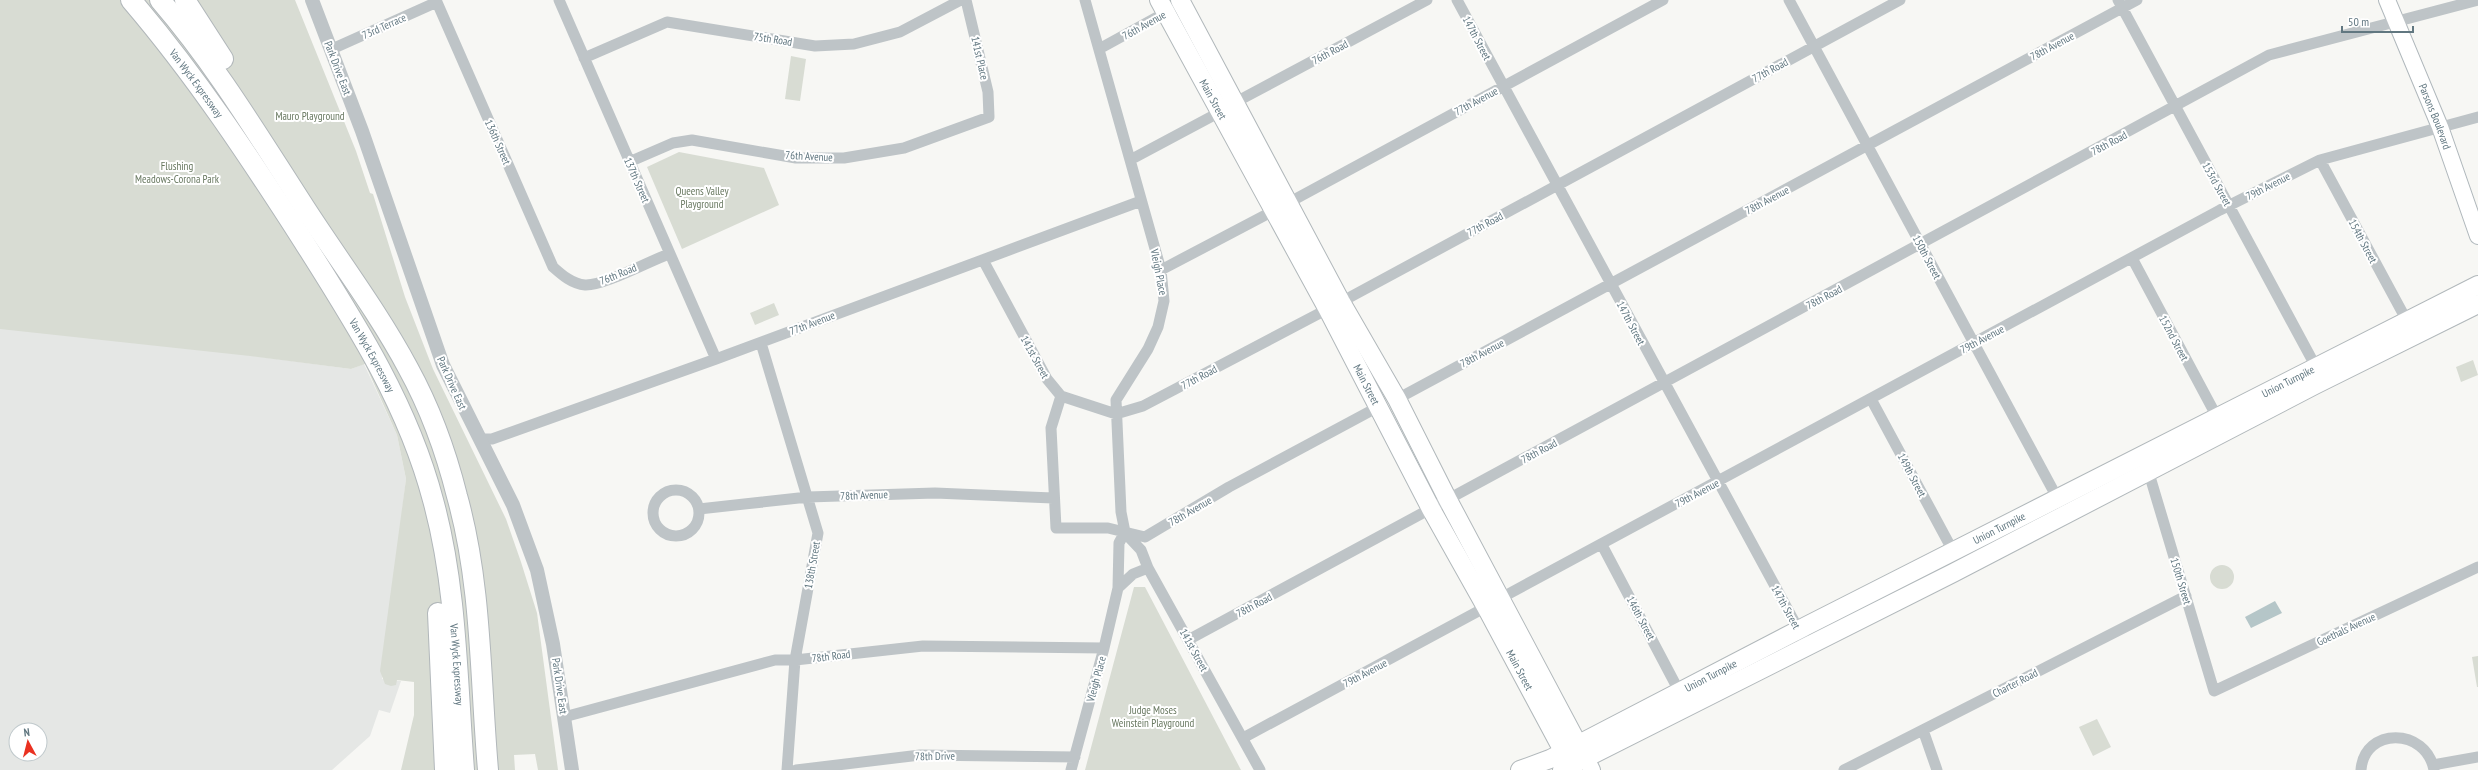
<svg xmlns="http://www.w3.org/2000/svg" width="2478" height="770" font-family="'PT Sans Narrow',sans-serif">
<rect width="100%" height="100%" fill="#f7f7f4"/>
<path fill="#e5e7e5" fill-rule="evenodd" d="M0,322L351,369L364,364L397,435L406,479L382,679L401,681L390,713L379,710L370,736L332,770H0ZM16,730H40V754H16Z"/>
<path fill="#d8dcd3" d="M0,0H295L356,151L370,193L373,194L405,297L433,369L506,519L521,562L537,613L558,770H538L535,754L514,755L515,770H401L414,715V682L397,680L396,685L391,686L385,684L380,671L406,479L397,435L365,364L351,369L250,356L0,329Z
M791,56L806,59L800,101L785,99Z
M679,152L764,168L779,205L682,249L647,167Z
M774,303L779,315L755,325L750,313Z
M2473,360L2478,375L2461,382L2456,367Z
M2210 577a12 12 0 1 1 24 0a12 12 0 1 1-24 0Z
M1134,587H1145L1241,770H1085Z
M2478,656V687H2477L2472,657Z
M2097,719L2111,747L2093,756L2079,727Z"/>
<path fill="#b5c6c8" d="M2275,601L2282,613L2251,628L2245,617Z"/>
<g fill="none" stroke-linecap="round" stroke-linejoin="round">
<g stroke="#b0b8bc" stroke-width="18">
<g id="secondary">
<path id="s1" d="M2387,0L2440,127L2478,236"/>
<path d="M1586,758L1592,770"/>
</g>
</g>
<g stroke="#b1b8bb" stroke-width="20">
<g id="primary">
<path id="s2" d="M1159,0L1327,308L1431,509L1486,607L1569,762"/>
<path d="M1180,0L1341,302L1397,399L1448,500L1583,754"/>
<path id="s3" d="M1520,770L1550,759L1808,625L2478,285"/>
<path d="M1562,770L1953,573L2315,385L2478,304"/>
</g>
</g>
<g stroke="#b1b7ba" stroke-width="22">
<g id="motorway">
<path id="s4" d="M131,0C196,76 250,158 304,242C356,324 408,405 433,500C457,587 457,680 464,770"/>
<path d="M160,0C216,65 259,137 305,208C340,262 378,312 408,368C430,408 446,452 457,496C482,585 480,679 488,770"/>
<path d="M185,0L223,59"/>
<path d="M438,613L445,770"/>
</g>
</g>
<path stroke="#bec4c7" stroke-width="11" d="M436,0L553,267C562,275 572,284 585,285C604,286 649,261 669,254
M559,0L716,359
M1457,0L1807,645
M1789,0L2060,503
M2118,0L2316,367
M332,49L437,2
M1099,49L1170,10
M584,58L667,22L815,46L854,44L900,32L961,0
M1234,103L1427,0
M1130,160L1220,112
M2320,160L2407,321
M629,162L673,143L692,140L796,158H844L904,148L989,117L988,92L966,0
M1288,203L1663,0
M2132,258L2217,417
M983,260L1047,379L1061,396
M1161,270L1273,211
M761,343L818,533L795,660L787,770
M1061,396L1116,414L1143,406L1341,302L1900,0
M1061,396L1051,428L1056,528H1108L1145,537L1229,487L1378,407
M1397,399L2137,0
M1871,399L1953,551
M482,439H492L716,359L1141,201
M2148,470L2214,691L2478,567
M653 513a23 23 0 1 1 46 0a23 23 0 1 1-46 0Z
M699,509L808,497L935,493L1053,498
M1125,533L1141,550L1148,568L1260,770
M1602,545L1679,691
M1118,588L1133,574L1148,568
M1501,598L2220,210L2320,160L2478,117
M1188,640L2269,55L2478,0
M564,717L775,660H795L923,646L1104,648
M1923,730L1937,770
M1243,738L1486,607
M2433,765L2478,757
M796,770L920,755L1075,757
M1071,770L1104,648L1118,588L1119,543L1125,532L1121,512L1116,400L1148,349L1158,327L1164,301L1161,270L1085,0
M1844,770L2186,596
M2361,770C2364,727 2426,727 2434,770"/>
<path stroke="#bec4c7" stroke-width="14" d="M312,0L362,131L443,365L513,505L537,570L553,644L572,770"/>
<use href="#secondary" stroke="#fff" stroke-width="16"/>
<use href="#primary" stroke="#fff" stroke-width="18"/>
<use href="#motorway" stroke="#fff" stroke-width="20"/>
</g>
<g text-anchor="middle" stroke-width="4" stroke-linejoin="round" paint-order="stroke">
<g font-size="11" fill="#617780" stroke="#fff">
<text transform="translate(1144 25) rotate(-29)" y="4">76th Avenue</text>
<text transform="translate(384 26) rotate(-24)" y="4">73rd Terrace</text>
<text transform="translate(1477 38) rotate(62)" y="4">147th Street</text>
<text transform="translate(773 39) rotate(9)" y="4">75th Road</text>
<text transform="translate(2052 46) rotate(-28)" y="4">78th Avenue</text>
<text transform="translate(1330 52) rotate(-28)" y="4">76th Road</text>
<text transform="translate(980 58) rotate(77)" y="4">141st Place</text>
<text transform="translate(338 68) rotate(69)" y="4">Park Drive East</text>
<text transform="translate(1770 70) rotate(-28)" y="4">77th Road</text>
<text dy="4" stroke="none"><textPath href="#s4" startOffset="106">Van Wyck Expressway</textPath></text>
<text dy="4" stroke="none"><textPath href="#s2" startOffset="113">Main Street</textPath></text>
<text transform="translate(1476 101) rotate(-28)" y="4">77th Avenue</text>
<text dy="4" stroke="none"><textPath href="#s1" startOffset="126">Parsons Boulevard</textPath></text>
<text transform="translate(498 142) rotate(66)" y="4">136th Street</text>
<text transform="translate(2109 143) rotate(-28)" y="4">78th Road</text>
<text transform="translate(809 156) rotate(3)" y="4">76th Avenue</text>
<text transform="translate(637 180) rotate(66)" y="4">137th Street</text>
<text transform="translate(2217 184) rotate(61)" y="4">153rd Street</text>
<text transform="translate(2268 186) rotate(-27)" y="4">79th Avenue</text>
<text transform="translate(1767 200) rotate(-28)" y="4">78th Avenue</text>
<text transform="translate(1485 224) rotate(-28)" y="4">77th Road</text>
<text transform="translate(2363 241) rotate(62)" y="4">154th Street</text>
<text transform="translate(1927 257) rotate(62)" y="4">150th Street</text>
<text transform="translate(1159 272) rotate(79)" y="4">Vleigh Place</text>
<text transform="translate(618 274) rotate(-22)" y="4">76th Road</text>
<text transform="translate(1824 297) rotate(-28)" y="4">78th Road</text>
<text transform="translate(812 323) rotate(-21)" y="4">77th Avenue</text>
<text transform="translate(1631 323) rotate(62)" y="4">147th Street</text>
<text transform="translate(2174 338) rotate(62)" y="4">152nd Street</text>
<text transform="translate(1982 339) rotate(-28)" y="4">79th Avenue</text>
<text transform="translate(1482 353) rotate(-28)" y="4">78th Avenue</text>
<text dy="4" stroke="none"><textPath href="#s4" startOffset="430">Van Wyck Expressway</textPath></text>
<text transform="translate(1035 357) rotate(61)" y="4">141st Street</text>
<text transform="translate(1199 377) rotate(-28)" y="4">77th Road</text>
<text dy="4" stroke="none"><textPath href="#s3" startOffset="861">Union Turnpike</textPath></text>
<text transform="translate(452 383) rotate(66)" y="4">Park Drive East</text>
<text dy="4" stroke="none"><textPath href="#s2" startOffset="437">Main Street</textPath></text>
<text transform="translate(1539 451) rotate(-28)" y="4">78th Road</text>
<text transform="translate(1912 475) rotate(62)" y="4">149th Street</text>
<text transform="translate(1697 493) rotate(-28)" y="4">79th Avenue</text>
<text transform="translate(864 495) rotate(-2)" y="4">78th Avenue</text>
<text transform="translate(1190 511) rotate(-30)" y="4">78th Avenue</text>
<text dy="4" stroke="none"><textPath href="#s3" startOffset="537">Union Turnpike</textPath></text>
<text transform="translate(812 565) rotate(-80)" y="4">138th Street</text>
<text transform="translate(2181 581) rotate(73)" y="4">150th Street</text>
<text transform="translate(1254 605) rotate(-28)" y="4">78th Road</text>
<text transform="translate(1786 607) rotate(61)" y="4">147th Street</text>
<text transform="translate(1641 618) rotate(62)" y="4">146th Street</text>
<text transform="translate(2346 629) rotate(-25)" y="4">Goethals Avenue</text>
<text transform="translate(1194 650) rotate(61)" y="4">141st Street</text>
<text transform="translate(831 656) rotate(-7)" y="4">78th Road</text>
<text dy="4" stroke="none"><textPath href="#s4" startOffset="754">Van Wyck Expressway</textPath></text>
<text dy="4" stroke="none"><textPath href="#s2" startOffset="761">Main Street</textPath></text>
<text transform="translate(1365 673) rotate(-28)" y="4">79th Avenue</text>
<text dy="4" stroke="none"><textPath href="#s3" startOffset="213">Union Turnpike</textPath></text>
<text transform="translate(1096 679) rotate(-75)" y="4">Vleigh Place</text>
<text transform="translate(2015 683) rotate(-27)" y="4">Charter Road</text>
<text transform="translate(560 686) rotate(82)" y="4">Park Drive East</text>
<text transform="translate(935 756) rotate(-1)" y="4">78th Drive</text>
</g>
<g font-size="11" fill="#687860" stroke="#fff">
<text x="310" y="120">Mauro Playground</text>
<text x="177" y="170">Flushing<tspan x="177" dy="13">Meadows-Corona Park</tspan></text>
<text x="702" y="195">Queens Valley<tspan x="702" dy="13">Playground</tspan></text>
<text x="1153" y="714">Judge Moses<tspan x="1153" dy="13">Weinstein Playground</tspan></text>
</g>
</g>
<g transform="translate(28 742) rotate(353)"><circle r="19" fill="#ffffff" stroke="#c0c9cc"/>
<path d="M0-3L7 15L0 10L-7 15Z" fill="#ea3121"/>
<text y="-6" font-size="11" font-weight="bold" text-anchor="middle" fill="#617780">N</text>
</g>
<path d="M2342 26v6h71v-6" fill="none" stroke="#617780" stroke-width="2"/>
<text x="2348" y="26" font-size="12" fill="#617780" stroke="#ffffff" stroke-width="3" paint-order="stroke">50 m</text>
</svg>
